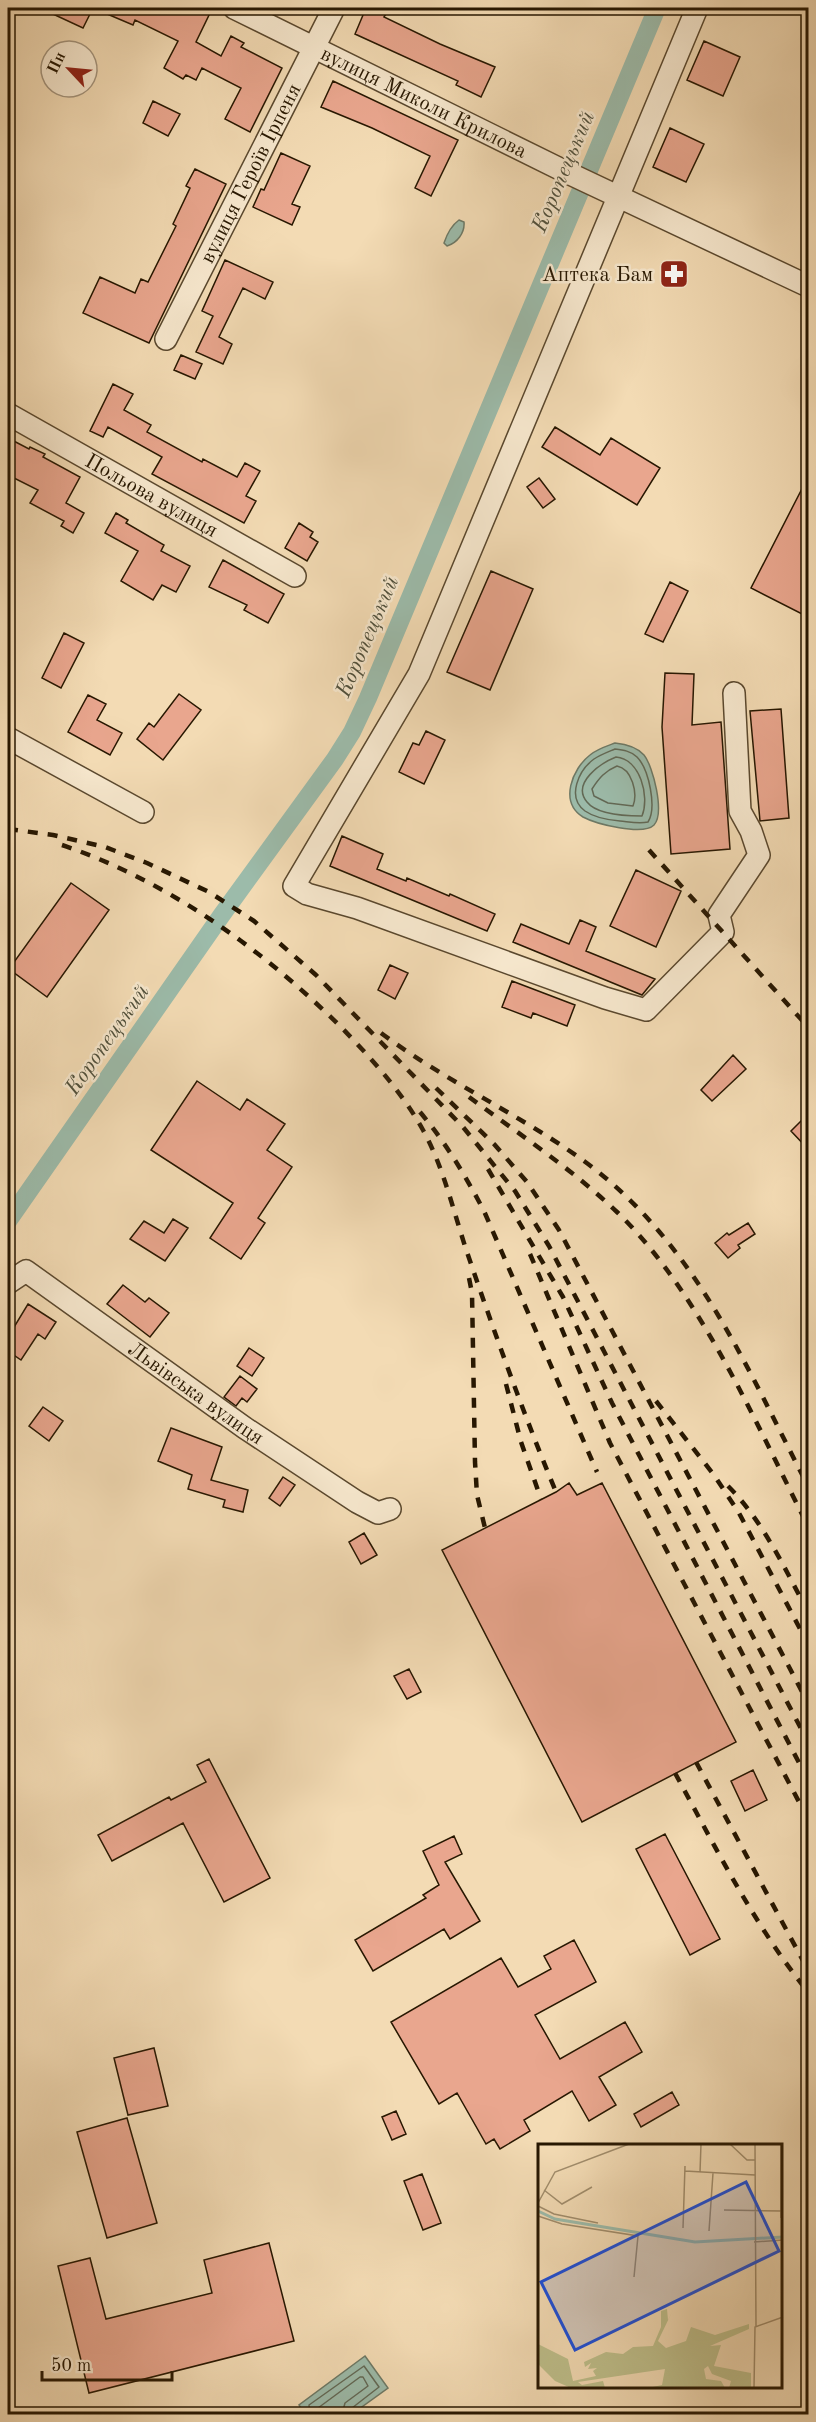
<svg xmlns="http://www.w3.org/2000/svg" width="816" height="2422" font-family="'Old Standard TT',serif">
<rect width="100%" height="100%" fill="#f3dbb4"/>
<filter id="stains"><feTurbulence type="fractalNoise" baseFrequency=".00333" numOctaves="4"/><feColorMatrix values="0 0 0 0 .2 0 0 0 0 .09 0 0 0 0 .02 0 0 0 .5 -.17"/></filter>
<radialGradient id="worn" r=".72"><stop offset=".6" stop-color="#630" stop-opacity="0"/><stop offset="1" stop-color="#630" stop-opacity=".3"/></radialGradient>
<path fill="#9cbbaa" stroke="#6d7966" stroke-width="1.5" d="M459,220L464,222C465,233 457,243 447,246L444,243C447,234 452,225 459,220Z
M615,743C625,744 636,746 644,755C653,766 665,813 654,825C643,836 596,824 583,817C559,802 572,769 590,755C597,749 607,746 615,743Z
M365,2356L388,2388L352,2414H305L299,2405Z"/>
<g fill="none" stroke-linecap="round" stroke-linejoin="round">
<path stroke="#626956" stroke-width="1.5" d="M615,749C623,750 631,751 637,757C649,769 657,808 648,822C639,824 630,822 620,821C608,820 595,818 585,811C566,797 579,770 594,759C600,755 608,752 615,749Z
M616,757C640,759 650,796 642,816C627,816 597,815 587,802C571,783 601,763 616,757Z
M617,766C632,769 638,793 633,806L608,803L594,796L592,789C599,778 605,771 617,766Z
M310,2414L309,2405L364,2366L379,2387L352,2408L350,2414
M317,2414L318,2408L360,2377H363L368,2386L345,2403L342,2414"/>
<path stroke="#9cbbaa" stroke-width="18" d="M8,1221L221,916L335,759L352,732L368,698L657,8"/>
</g>
<path fill="#e9a68e" stroke="#271701" stroke-width="1.5" d="M40,8H93L83,28Z
M93,8H199L210,13L196,42L221,56L231,36L244,43L241,47L282,68L250,132L225,119L241,88L202,68L196,80L186,75L183,79L164,68L178,41L135,20L133,25Z
M366,8H372L386,14L384,17L440,44L495,67L481,97L456,85L458,81L355,34Z
M704,41L740,57L723,96L687,80Z
M333,81L458,140L431,196L415,188L430,156L372,128L321,107Z
M153,101L180,114L168,136L143,123Z
M670,128L704,144L686,182L653,167Z
M281,153L310,166L292,204L300,207L292,225L253,207L261,189L264,190Z
M195,169L226,184L149,343L83,313L100,277L135,293L141,279L148,282L176,226L173,224L190,188L186,186Z
M225,260L273,282L265,299L243,288L219,337L232,344L223,364L196,352L213,316L202,311Z
M181,355L202,364L195,379L174,370Z
M113,384L133,394L124,410L151,425L147,432L202,462L203,459L237,477L245,463L260,471L246,496L256,501L244,523L152,474L162,457L108,427L103,437L90,431Z
M555,427L600,455L611,438L660,468L637,505L542,447Z
M8,438L29,449L30,447L45,454L43,457L80,477L66,503L84,513L73,533L61,526L64,521L30,503L38,490L8,475Z
M808,477V617L751,588Z
M539,478L555,499L543,508L527,487Z
M116,513L128,520L126,523L164,545L161,551L190,566L176,592L162,585L153,600L121,581L138,551L105,533Z
M299,523L313,532L310,537L318,542L307,561L285,548Z
M223,560L284,594L268,623L244,610L247,605L209,587Z
M491,571L533,589L490,690L447,672Z
M670,582L688,591L663,642L645,634Z
M64,633L84,643L61,688L42,678Z
M665,673L694,674L692,725L721,722L730,849L671,854L662,727Z
M179,694L201,710L163,760L137,739L149,723L154,727Z
M88,695L106,704L97,720L122,733L110,755L68,732Z
M781,709L789,818L760,821L750,711Z
M426,731L445,740L424,784L399,772L413,743L419,745Z
M342,836L383,854L377,869L406,881L407,878L449,896L450,894L495,914L487,931L330,866Z
M636,870L681,891L656,947L610,926Z
M71,883L109,910L47,997L9,969Z
M580,920L596,927L586,951L655,979L642,995L513,942L521,924L569,944Z
M390,965L408,973L395,999L378,990Z
M512,981L575,1005L567,1026L533,1013L531,1018L502,1007Z
M733,1055L746,1069L712,1101L701,1090Z
M197,1081L240,1110L247,1099L285,1124L267,1150L292,1167L258,1218L265,1223L241,1259L210,1238L233,1203L151,1150Z
M808,1114V1149L791,1131Z
M173,1219L188,1228L165,1261L130,1239L144,1221L164,1233Z
M748,1223L755,1234L738,1245L740,1248L728,1258L715,1243L727,1233L729,1235Z
M123,1285L145,1302L149,1298L169,1313L150,1337L107,1304Z
M28,1304L56,1322L45,1339L38,1334L21,1360L8,1351V1337Z
M249,1348L264,1358L252,1376L237,1366Z
M240,1376L257,1389L247,1402L242,1398L236,1406L224,1397Z
M43,1407L63,1421L49,1441L29,1426Z
M171,1428L222,1447L211,1480L248,1490L243,1512L223,1507L225,1500L188,1489L192,1475L158,1461Z
M283,1477L295,1485L280,1506L269,1498Z
M569,1483L577,1495L602,1483L736,1742L582,1822L442,1550L556,1492Z
M364,1533L377,1555L361,1564L349,1542Z
M409,1669L421,1692L407,1699L394,1676Z
M209,1759L270,1878L224,1902L183,1823L112,1861L98,1835L169,1797L171,1800L206,1782L197,1765Z
M753,1770L767,1800L745,1811L731,1781Z
M665,1834L720,1939L690,1955L636,1849Z
M454,1836L462,1854L445,1862L480,1921L450,1939L444,1929L373,1971L355,1940L426,1898L423,1895L439,1885L423,1851Z
M574,1940L596,1982L535,2015L560,2059L625,2022L642,2052L599,2077L616,2105L589,2121L572,2091L524,2120L530,2131L500,2149L494,2139L486,2144L457,2093L439,2104L391,2022L501,1958L518,1987L551,1969L544,1956Z
M154,2048L168,2106L128,2115L114,2058Z
M672,2092L679,2105L641,2127L634,2114Z
M396,2111L406,2134L392,2140L382,2117Z
M127,2118L157,2223L107,2238L77,2132Z
M422,2174L441,2223L423,2230L404,2181Z
M269,2243L294,2341L89,2393L58,2266L90,2258L106,2319L212,2293L204,2260Z"/>
<g fill="none" stroke-linecap="round" stroke-linejoin="round">
<g stroke="#5a482e" stroke-width="24">
<g id="minor">
<path id="s1" d="M234,8L564,171L808,286"/>
<path d="M697,8L419,674L294,886L307,894L357,908L605,998L646,1010L723,932L719,915L759,855L751,831L740,811L734,693"/>
<path id="s2" d="M166,339L334,8"/>
<path id="s3" d="M8,414L295,576"/>
<path d="M8,738L143,812"/>
<path id="s4" d="M8,1283L26,1271L245,1428L357,1502L378,1513L390,1509"/>
</g>
</g>
<use href="#minor" stroke="#f7e8ce" stroke-width="21"/>
<path stroke="#271701" stroke-width="4.5" stroke-dasharray="10 10" stroke-linecap="butt" d="M8,829L53,835L105,847L147,863L209,892L254,921L316,975L463,1127L515,1191L549,1246L808,1742
M62,845C168,881 262,949 341,1027C371,1058 402,1092 423,1130C445,1170 454,1215 469,1258C496,1337 524,1415 556,1492
M649,850L808,1027
M381,1033C445,1081 519,1114 584,1161C696,1243 746,1367 808,1486
M436,1088L494,1144L527,1182L559,1230L808,1703
M469,1097C519,1134 572,1169 617,1212C700,1292 756,1424 808,1526
M420,1112C446,1143 465,1175 484,1211L597,1472
M488,1169L563,1297L612,1403L808,1780
M530,1254L610,1443L808,1819
M469,1278L472,1293L475,1462L477,1495L485,1528
M506,1384L521,1442L541,1499
M656,1401L714,1475L739,1513L808,1644
M728,1486C763,1521 785,1569 808,1612
M696,1762L808,1970
M675,1773C716,1848 754,1925 808,1992"/>
</g>
<defs>
<g id="pharmacy-square" transform="scale(1.5)"><rect x="-9" y="-9" width="18" height="18" rx="4" fill="#8f2418" stroke="#f7e8ce"/><path d="M-2-6h4v4h4v4h-4v4h-4v-4h-4v-4h4Z" fill="#fff"/></g>
</defs>
<g fill-rule="evenodd">
<use href="#pharmacy-square" x="674" y="274"/>
</g>
<g text-anchor="middle" stroke-width="5" stroke-linejoin="round" paint-order="stroke">
<g font-size="21" fill="#271701" stroke="#f7e8ce">
<text dy="7" stroke="none"><textPath href="#s1" startOffset="212">вулиця Миколи Крилова</textPath></text>
<text dy="7" stroke="none"><textPath href="#s2" startOffset="186">вулиця Героїв Ірпеня</textPath></text>
<text dy="7" stroke="none"><textPath href="#s3" startOffset="165">Польова вулиця</textPath></text>
<text dy="7" stroke="none"><textPath href="#s4" startOffset="231">Львівська вулиця</textPath></text>
</g>
<g font-size="21" fill="#271701" stroke="#f7e8ce" text-anchor="end">
<text x="653" y="281">Аптека Бам</text>
</g>
<g font-size="22" font-style="italic" fill="#50503c" stroke="#f7e8ce">
<text transform="translate(562 171) rotate(-67)" y="8">Коропецький</text>
<text transform="translate(366 636) rotate(-67)" y="8">Коропецький</text>
<text transform="translate(106 1039) rotate(-55)" y="8">Коропецький</text>
</g>
</g>
<g transform="translate(538 2144)">
<rect width="244" height="244" fill="#f3dbb4"/>
<path d="M129,165L130,176L135,166L120,197L128,204L148,197L153,183L177,191L211,180V185L172,202L183,201L176,222L213,229V244H191L193,237L174,230L170,222L166,225L168,235L183,237L187,244H110L124,241L127,225L40,238L44,241L65,237L67,244H33L17,237L0,220V200L30,215L35,237L58,232L55,227L59,224L50,225L53,219L47,223L46,218L68,208L85,210L95,203L115,202L123,183V167Z" fill="#bebf8b"/>
<path fill="none" stroke="#9cbbaa" stroke-width="3" d="M0,67L17,75L157,98L245,93"/>
<path fill="none" stroke="#a18d6c" stroke-width="1.5" d="M192,0L209,16H217M217,0L218,182M147,27L217,31M162,28L163,0M6,46L24,60L54,43M0,59L17,28L91,0M0,62L16,70L60,79M186,66L244,67M0,72L24,80L100,92L96,133M243,74V0M145,84L147,22M171,87L175,29M216,98L245,96M216,244L217,183L245,173"/>
<path fill="#1d4ed8" fill-opacity="0.15" stroke="#1d4ed8" stroke-width="3" d="M208,38L241,107L37,206L3,138Z"/>
<rect width="244" height="244" fill="none" stroke="#271701" stroke-width="3"/>
</g>
<rect width="816" height="2422" fill="none" stroke="#f3dbb4" stroke-width="30"/>
<rect x="9" y="9" width="798" height="2404" fill="none" stroke="#271701" stroke-width="3"/>
<rect x="15" y="15" width="786" height="2392" fill="none" stroke="#271701" stroke-width="1.5"/>
<g transform="translate(69 69) rotate(296)"><circle r="28" fill="#f7e8ce" stroke="#a4947c" stroke-width="1.5"/>
<path d="M0-4.5L10 22L0 15L-10 22Z" fill="#8f2418"/>
<text y="-9" font-size="16" font-weight="bold" text-anchor="middle" fill="#271701">Пн</text>
</g>
<path d="M42 2371v9h130v-9" fill="none" stroke="#271701" stroke-width="3"/>
<text x="51" y="2371" font-size="18" fill="#271701" stroke="#f7e8ce" stroke-width="4.5" paint-order="stroke">50 m</text>
<rect width="100%" height="100%" filter="url(#stains)"/>
<rect width="100%" height="100%" fill="url(#worn)"/>
</svg>
